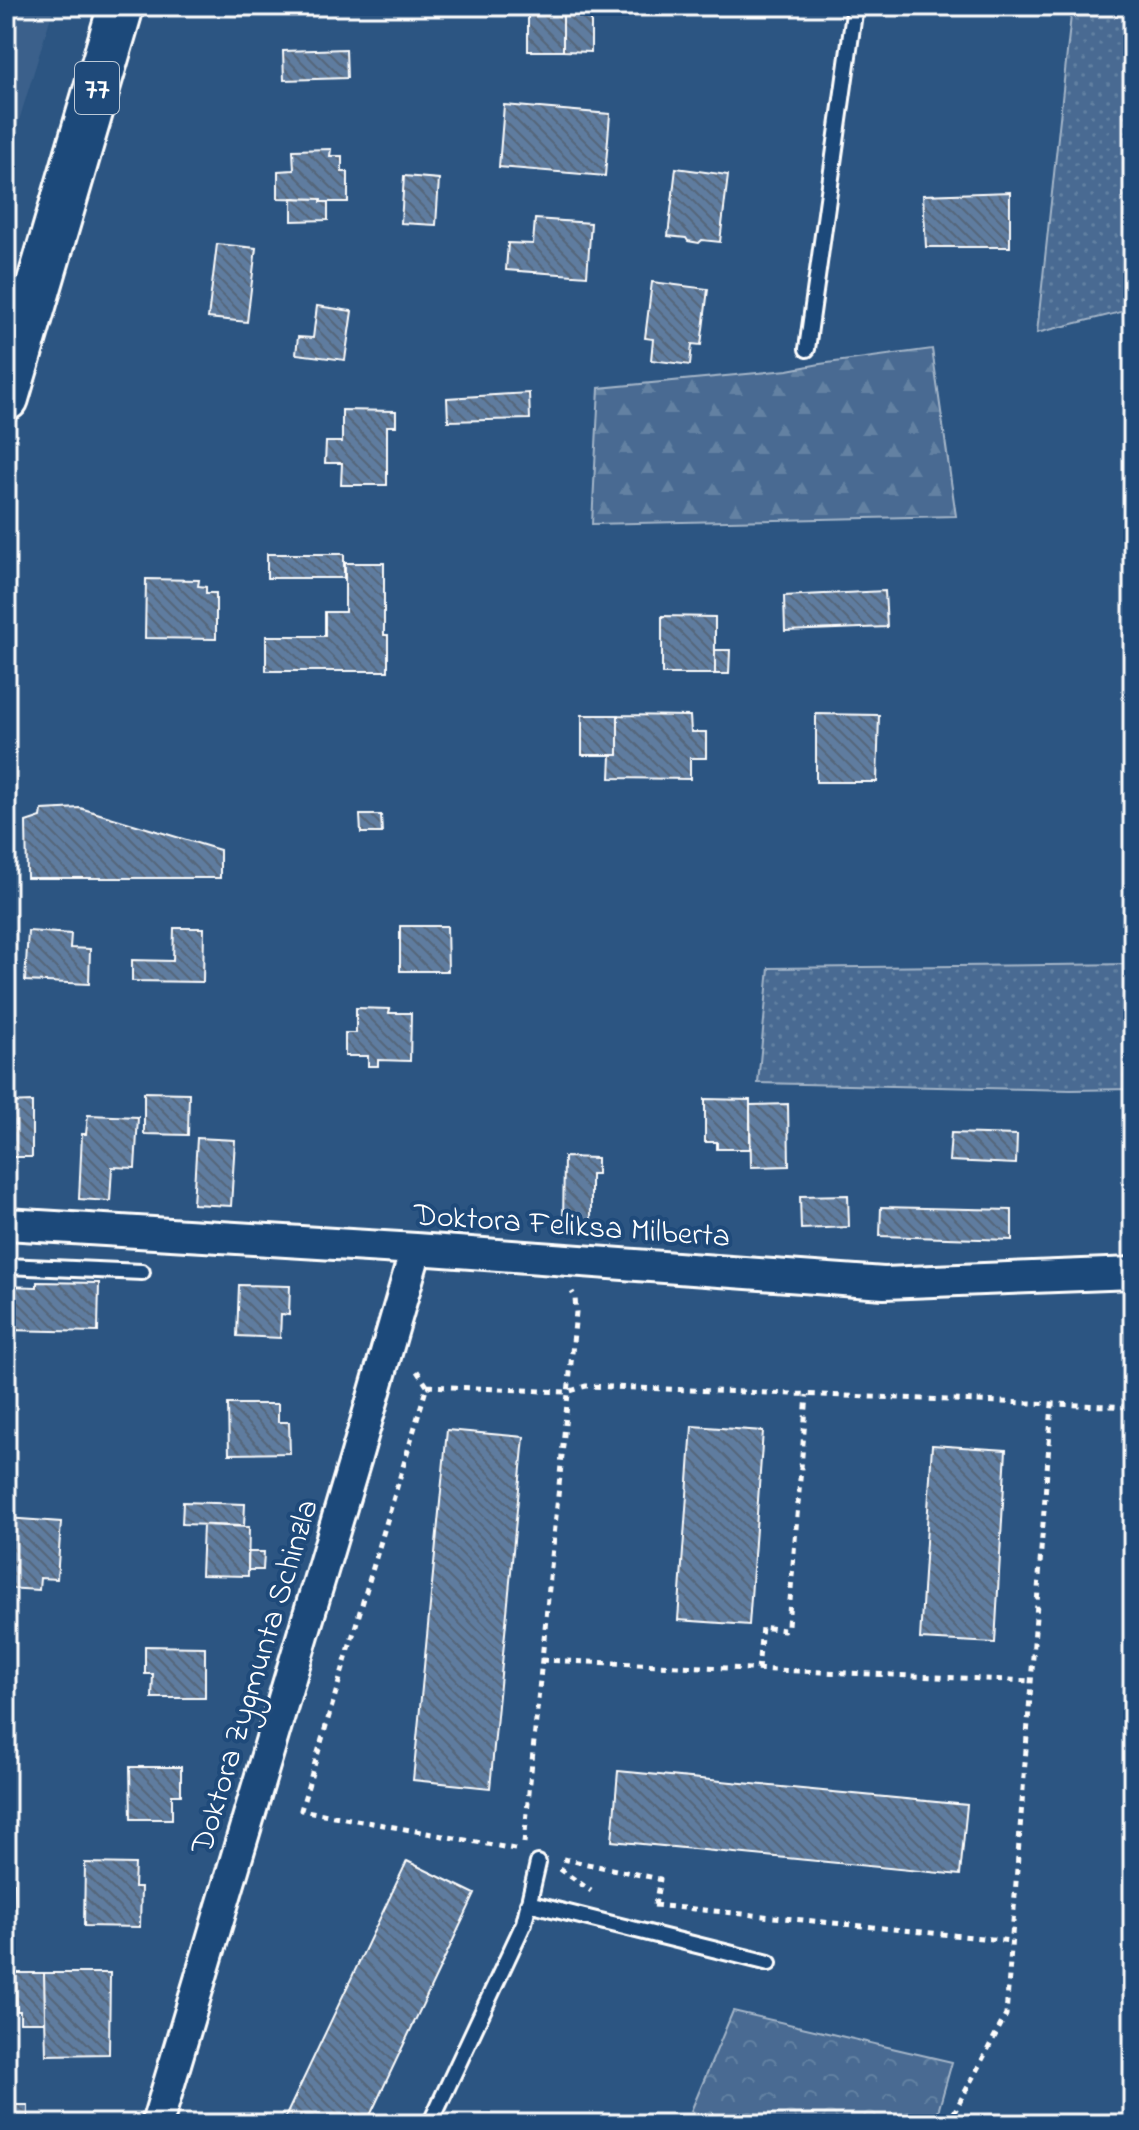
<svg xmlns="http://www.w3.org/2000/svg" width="1139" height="2130" font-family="'Indie Flower',sans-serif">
<defs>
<pattern id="grass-dots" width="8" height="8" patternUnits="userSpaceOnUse" patternTransform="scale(2)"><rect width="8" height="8" fill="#486b92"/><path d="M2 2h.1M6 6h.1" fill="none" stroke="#6381a2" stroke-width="1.8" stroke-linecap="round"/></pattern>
<pattern id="forest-firs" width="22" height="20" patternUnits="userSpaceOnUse" patternTransform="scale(2)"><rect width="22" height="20" fill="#486b92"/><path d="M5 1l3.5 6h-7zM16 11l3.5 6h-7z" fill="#6381a2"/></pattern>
<pattern id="park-crowns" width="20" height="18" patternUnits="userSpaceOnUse" patternTransform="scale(2)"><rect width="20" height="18" fill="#486b92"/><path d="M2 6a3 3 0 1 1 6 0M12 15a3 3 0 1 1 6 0" fill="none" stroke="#6381a2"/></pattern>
<pattern id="building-back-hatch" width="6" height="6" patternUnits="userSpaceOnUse" patternTransform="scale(2)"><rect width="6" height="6" fill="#5e7c9f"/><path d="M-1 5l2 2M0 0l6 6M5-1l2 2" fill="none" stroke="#56667a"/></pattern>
</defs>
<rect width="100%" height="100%" fill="#2c5582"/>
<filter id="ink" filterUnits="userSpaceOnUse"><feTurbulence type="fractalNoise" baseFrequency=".0125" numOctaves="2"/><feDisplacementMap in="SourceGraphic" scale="16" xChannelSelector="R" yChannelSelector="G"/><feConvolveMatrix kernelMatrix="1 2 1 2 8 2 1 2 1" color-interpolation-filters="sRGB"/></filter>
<g filter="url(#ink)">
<path fill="#3b618b" d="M6,6H54L6,163Z"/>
<path fill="url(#grass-dots)" stroke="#a4b5c8" stroke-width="2" d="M1072,6H1133V309L1037,333Z
M1133,964V1089L1071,1090L758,1083L769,968Z"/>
<path fill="url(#forest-firs)" stroke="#a4b5c8" stroke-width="2" d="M932,349L956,516L592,524L599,388L788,370L820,364Z"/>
<path fill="url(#park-crowns)" stroke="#a4b5c8" stroke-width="2" d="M733,2011L952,2062L938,2112L927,2124H724L691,2111Z"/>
<path fill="url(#building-back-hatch)" stroke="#fff" stroke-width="2" d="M547,6H563V51H528V11H547Z
M563,10L591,11V52L563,51Z
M346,49L347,78L284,80L283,51Z
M504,105L610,114L605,176L499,167Z
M331,149L330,156H342V172H348V202H321V199L278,198V171L294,170L293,150Z
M676,168L728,175L720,242L702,240L699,243L688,241L686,238L668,236Z
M404,176L439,179L436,225L401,223Z
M1010,192V247H926L923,195Z
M292,198L321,199V202H328V220L292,221Z
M535,219L591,223L587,276L506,270L508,243L533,244Z
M217,244L256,248L247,322L208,318Z
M652,282L708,289L701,345L692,344L690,365L651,360L653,339L645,338Z
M317,306L352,311L345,360L296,354L298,337L313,338Z
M529,393L530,419L448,421L447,398Z
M342,410L396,411V426H387V485H341L342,463H325L326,442H342Z
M267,554H344V578H267Z
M345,563H384V635H388V671H266V636H325V612H345Z
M146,579L199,580L198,586L206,587V593H216V639L145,638Z
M885,591L887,627L785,631L784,596Z
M662,616L715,617V674H662Z
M715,650H730L729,674H715Z
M816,714L879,715L877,782H816Z
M582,715H618V755H582Z
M618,715L690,716L691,732H706V758H690V779L610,778L611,755H618Z
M80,808L220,850V878H27L26,822L41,817L42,810Z
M360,815H381L382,833H361Z
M400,926H447L448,971H400Z
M174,928H204L203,982L132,981V960L173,961Z
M28,931L71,934L70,948L90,949L89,984L25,981Z
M356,1008L390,1009L389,1013H411L410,1061L378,1060V1066H368V1056H345V1033H356Z
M144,1092L189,1093L188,1135L144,1134Z
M705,1099L750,1100V1149H717V1142H705Z
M32,1102V1157H6V1103Z
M788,1104L789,1166L751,1167L750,1105Z
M88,1115L138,1117L135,1168L112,1167L110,1201L79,1199L82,1134H86Z
M951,1133L1017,1135L1016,1164L949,1161Z
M197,1138L235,1140L231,1206L193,1204Z
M564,1157L597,1158V1174H591V1224H563Z
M848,1195L849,1227L801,1229L800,1196Z
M881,1207L1012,1210V1240L880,1236Z
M37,1282L99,1283L98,1332L6,1330V1286L37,1287Z
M239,1285L290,1286L289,1315L281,1314L280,1338L237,1336Z
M228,1404H278V1422H289L290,1453L229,1454Z
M692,1426L763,1431L749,1625L678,1620Z
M447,1430L524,1437L490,1788L413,1780Z
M932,1445L1006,1450L995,1643L920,1639Z
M183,1502L245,1504L244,1526L182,1524Z
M6,1518L61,1522L57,1579L40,1578L39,1590L6,1588Z
M203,1525L249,1527L248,1576L201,1575Z
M248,1552H264L263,1570H248Z
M145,1646L205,1647V1698H152L153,1674H145Z
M130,1767H181V1795H172V1819H131Z
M618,1771L967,1805L960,1875L612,1841Z
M407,1861L475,1894L366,2124H282Z
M85,1863L135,1864L134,1887H141L140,1927L84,1926Z
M6,1883H14L13,1939H6Z
M16,1973H44L45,2022H20V2011H17Z
M44,1973H110L109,2054L46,2055Z
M6,2105H28V2124H6Z"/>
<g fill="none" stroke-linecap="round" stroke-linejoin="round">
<g stroke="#fff" stroke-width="20">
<path id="service" d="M807,349L855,6
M6,1266L142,1272
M528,1903L769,1963
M430,2124L524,1923L538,1863"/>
</g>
<g stroke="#fff" stroke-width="36">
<path id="minor" d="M6,1224L416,1249L884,1283L1133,1273
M157,2124L356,1457L416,1249"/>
</g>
<g stroke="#fff" stroke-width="50">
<path id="primary" d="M6,398L121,6"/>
</g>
<path stroke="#fff" stroke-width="5" stroke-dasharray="6 6" stroke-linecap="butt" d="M417,1371L427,1386L301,1810L520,1850
M427,1386L567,1392L586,1386L1133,1407
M541,1660L1032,1681
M758,1670L762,1627L784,1630L788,1625L807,1395
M524,1843L576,1312L575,1297L572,1292
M563,1859L660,1879L655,1905
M560,1869L591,1891
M654,1905L1012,1941
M948,2124L1006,2015L1052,1404"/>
<use href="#service" stroke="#1f4a7a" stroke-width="14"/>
<use href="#minor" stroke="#1f4a7a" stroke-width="30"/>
<use href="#primary" stroke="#1f4a7a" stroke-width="44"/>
</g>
</g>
<g text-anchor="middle" stroke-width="8" stroke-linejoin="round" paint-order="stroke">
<rect fill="#1f4a7a" stroke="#bcc9d7" stroke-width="2" x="75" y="62" width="44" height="52" rx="6"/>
<g font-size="30" font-weight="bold" fill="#fff">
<text x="97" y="98">77</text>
</g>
<g font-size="32" fill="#fff" stroke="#1f4a7a">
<text transform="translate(572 1224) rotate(4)" y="11">Doktora Feliksa Milberta</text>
<text transform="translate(253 1676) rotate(-73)" y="11">Doktora Zygmunta Schinzla</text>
</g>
</g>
<rect width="1139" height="2130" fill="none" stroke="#1f4a7a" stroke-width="32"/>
<rect x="16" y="16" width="1107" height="2098" fill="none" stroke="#fff" stroke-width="3" filter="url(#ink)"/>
</svg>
